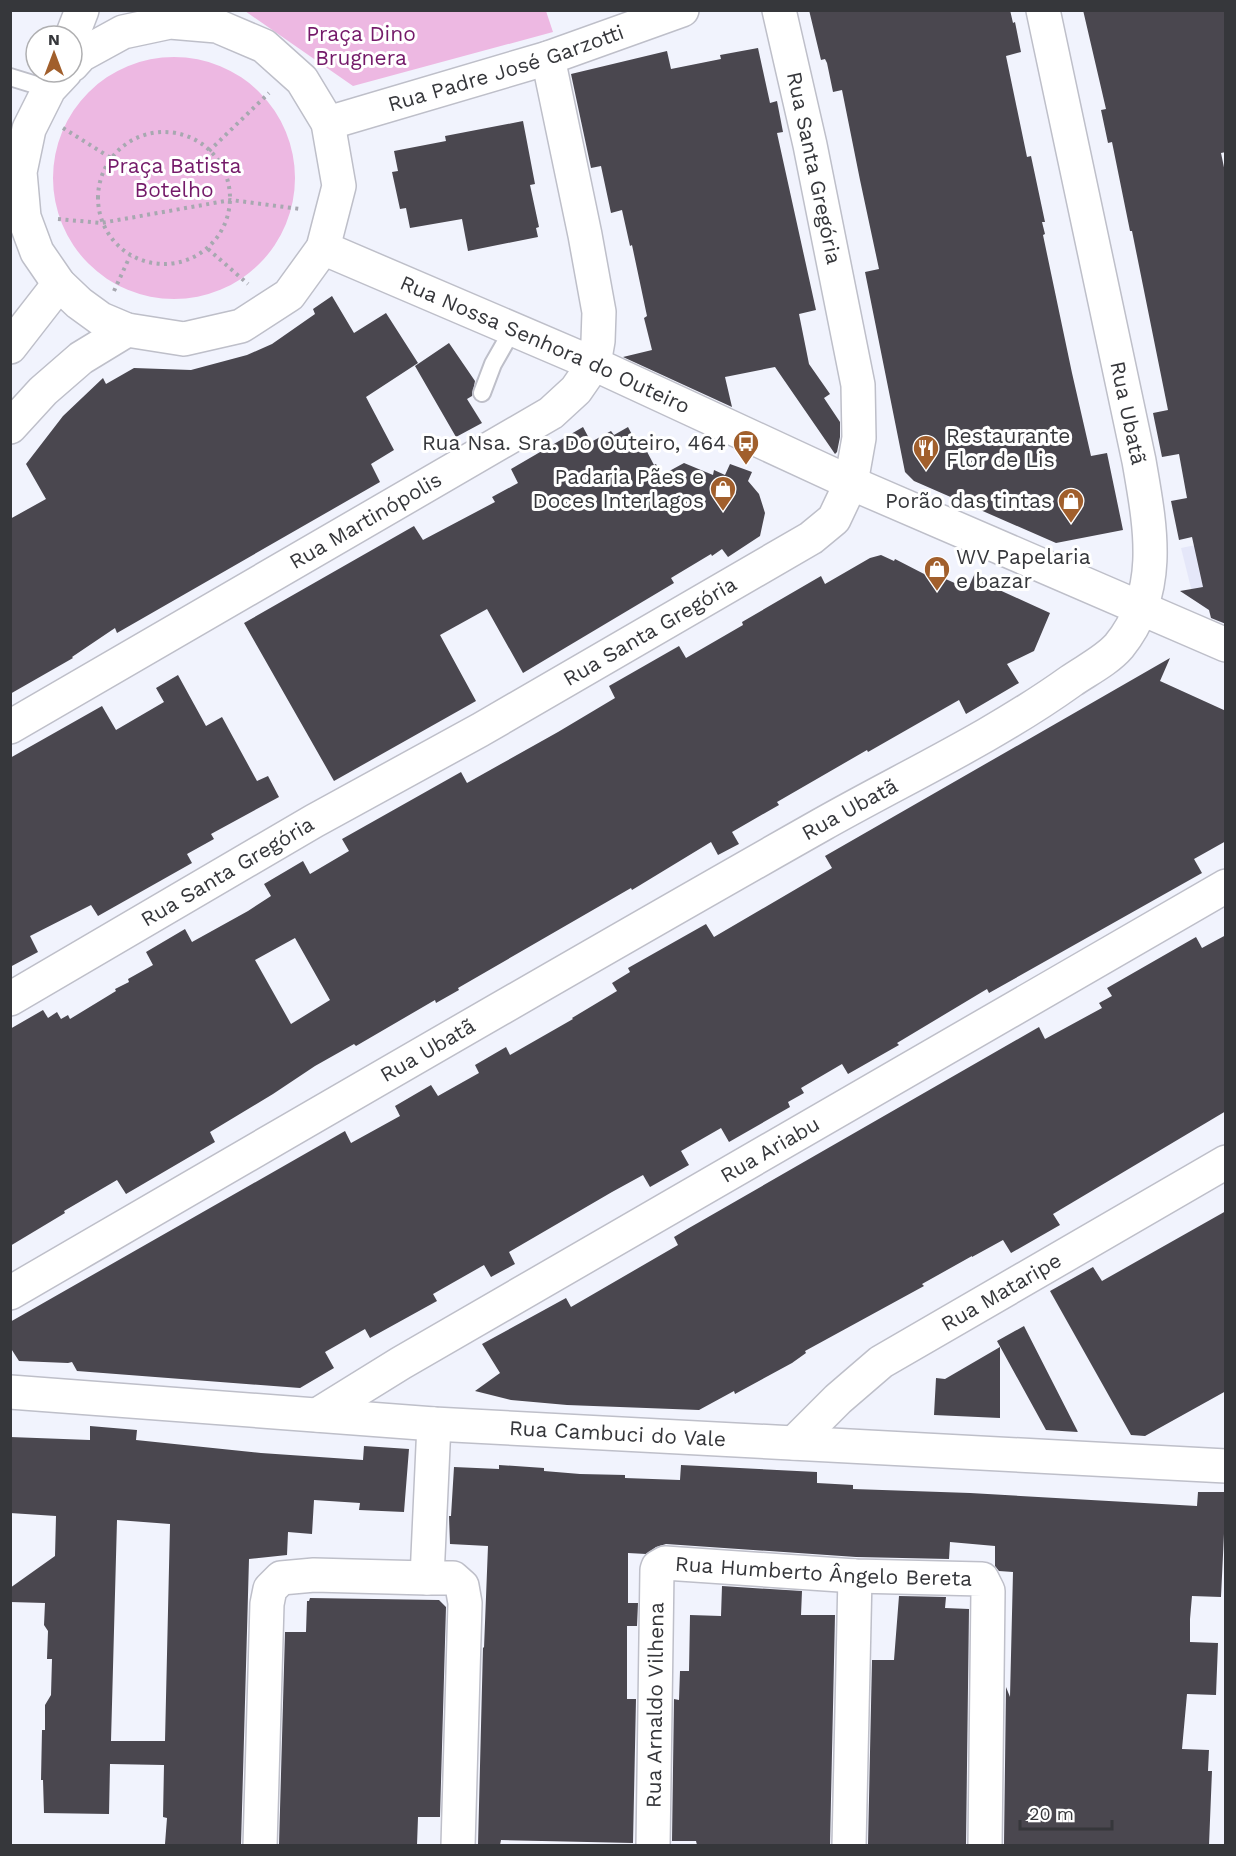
<svg xmlns="http://www.w3.org/2000/svg" width="1236" height="1856" font-family="'Work Sans',sans-serif">
<rect width="100%" height="100%" fill="#f1f3fd"/>
<path fill="#e5e7f9" d="M1225,539L1211,612L1201,605L1193,596L1181,548Z"/>
<path fill="#edb8e2" d="M245,11H546L553,32L353,86Z
M53 178a121 121 0 1 1 242 0a121 121 0 1 1-242 0Z"/>
<path fill="#4a474f" fill-rule="evenodd" d="M809,10H1010L1013,23L1015,22L1021,52L1006,56L1027,157L1031,156L1045,222H1042L1045,234L1043,235L1072,373L1091,456L1107,453L1123,530L1056,543L914,481L905,472L865,272L879,269L860,180L842,90L833,92L827,63L825,59L821,60Z
M1083,10H1226V152L1221,153L1226,177V624L1211,618L1209,610L1180,591L1203,587L1192,537L1179,540L1171,501L1187,498L1179,454L1162,457L1153,413L1168,410L1132,231H1130L1112,142L1108,143L1101,110L1106,109Z
M758,48L770,103L777,101L783,132L777,133L816,310L799,314L809,364L830,394L824,398L840,422V437L837,452L835,454L775,367L725,377L732,407L623,357L652,350L644,318L647,316L632,245L630,246L622,210L611,213L601,166L591,168L571,74L667,51L671,69L721,59L720,55Z
M523,121L535,184L530,185L539,227L536,228L538,237L468,251L462,219L410,228L406,208L400,209L392,172L398,171L394,151L446,141L445,136Z
M332,296L354,333L386,313L418,363L366,397L394,450L371,464L380,482L117,633L115,628L72,657L73,658L10,694V519L46,499L26,464L63,416L103,378L106,384L134,368L191,370L247,355L272,344L315,314L313,309Z
M449,343L475,381L472,396L467,399L482,423L456,437L415,366Z
M583,427L591,442L611,431L614,435L628,427L638,446L643,444L654,465L656,464L662,475L684,463L713,475L714,470L725,475L730,464L752,472L748,481L759,494L765,513L760,536L728,557L722,549L712,556L711,554L671,578L674,583L523,673L487,609L440,635L476,701L334,781L244,623L414,526L423,540L495,502L492,497L518,483L511,469Z
M881,555L894,561L895,559L928,576L930,572L968,589L975,573L998,583L995,588L1050,613L1034,651L1007,664L1019,683L966,714L959,700L868,752L867,750L777,802L779,805L732,832L739,844L718,855L711,842L632,890L631,888L458,988L459,990L436,1003L435,1000L356,1046L354,1044L315,1066L273,1094L210,1132L215,1142L138,1187L126,1194L117,1180L64,1211L65,1213L10,1246V1029L43,1010L48,1018L57,1012L61,1019L68,1015L70,1019L116,991L115,989L129,982L128,979L153,965L146,952L185,929L192,942L248,911L271,896L264,884L303,861L310,874L349,851L342,839L461,772L467,783L558,732L615,698L609,686L679,646L686,658L743,625L742,622L821,576L825,584L870,558ZM295,938L330,1000L291,1024L255,960Z
M1170,658L1160,681L1226,711V841L1194,859L1202,873L989,993L987,989L897,1043L899,1045L848,1074L842,1064L801,1088L804,1093L788,1102L790,1107L729,1142L721,1128L681,1151L689,1165L650,1187L643,1175L612,1192L509,1252L515,1264L491,1277L484,1265L433,1294L437,1301L370,1338L365,1329L325,1352L334,1368L300,1388L77,1371L72,1362L68,1363L19,1361L10,1347V1322L345,1131L351,1143L400,1116L395,1106L431,1085L438,1096L479,1073L475,1065L506,1047L510,1055L573,1019L572,1018L617,991L612,983L630,972L628,968L706,924L714,937L832,868L825,856Z
M178,675L206,726L222,717L257,781L268,776L279,797L211,834L214,839L187,854L192,863L98,916L91,905L30,936L38,952L10,967V758L102,706L116,730L164,702L156,688Z
M1226,935V1111L1053,1214L1060,1225L1011,1253L1003,1240L972,1257V1256L922,1284L924,1286L805,1351L806,1353L792,1363L735,1394L734,1391L699,1410L567,1405L511,1400L475,1391L500,1373L482,1344L566,1298L571,1307L678,1245L674,1237L689,1228L1039,1027L1045,1039L1102,1008L1099,1003L1112,996L1107,988L1196,937L1202,948Z
M1226,1211V1391L1145,1436L1131,1435L1050,1291L1093,1267L1102,1281Z
M1024,1326L1078,1432L1046,1430L997,1341Z
M1000,1347V1418L934,1415L936,1378L945,1379Z
M90,1426L137,1430L136,1440L261,1453L363,1460L364,1446L409,1449L404,1512L359,1510L360,1503L314,1500L312,1534L288,1532L287,1555L249,1559L241,1845L165,1844L167,1818L163,1817L164,1765L110,1764L109,1814L44,1813L43,1780H41L42,1730H45V1705L51,1695L52,1659H47L48,1631L44,1625L45,1603L10,1602V1588L55,1556L56,1516L10,1513V1437L90,1440ZM117,1520L170,1524L165,1741H111Z
M499,1465L544,1468V1471L580,1474L625,1475V1478L680,1480L681,1465L817,1472V1483L853,1485V1489L970,1493L1197,1506L1198,1492H1226L1221,1597L1192,1596L1190,1619V1642L1218,1643L1216,1695L1187,1694L1182,1749L1209,1750L1208,1771H1212L1209,1845H1004L1006,1687L1010,1697L1013,1572L999,1571L995,1566V1546L950,1542L949,1559L856,1557L666,1544L656,1547L646,1554L628,1553V1603H638L637,1626H627V1699H636L633,1843L501,1840L500,1845H478L483,1647L484,1648L488,1546L450,1544L449,1516H451L454,1467L499,1469Z
M722,1586L802,1591L801,1615H835L830,1845H697L696,1841H672L674,1699L679,1700L680,1671H689L690,1615L721,1616Z
M899,1596L946,1597L945,1608L969,1609L966,1845H868L872,1660H894Z
M310,1598L439,1600L446,1607L440,1817H418L417,1845H279L285,1632H306L307,1601H309Z"/>
<g fill="none" stroke-linecap="round" stroke-linejoin="round">
<g stroke="#bebfc9" stroke-width="20">
<path id="service" d="M10,77L49,89
M482,393L493,364L513,329"/>
</g>
<g stroke="#bebfc9" stroke-width="36">
<g id="minor">
<path id="s1" d="M10,727L551,413L576,390L594,364L598,341L599,312L585,235L548,58"/>
<path id="s2" d="M10,999L314,821L480,730L811,538L834,519L851,483L859,438L858,385L810,145L779,10"/>
<path id="s3" d="M10,1293C280,1136 549,979 821,825C904,778 993,737 1071,681C1087,670 1107,660 1119,646C1164,591 1150,525 1139,461L1043,10"/>
<path id="s4" d="M10,1392L434,1424L1226,1466"/>
<path id="s5" d="M317,1415L401,1363L1226,886"/>
<path d="M434,1424L427,1578H453L462,1586L465,1603L458,1846"/>
<path id="s6" d="M794,1443L838,1399L881,1362L1226,1162"/>
<path d="M260,1846L267,1604L270,1589L281,1578L314,1575L427,1578"/>
<path id="s7" d="M653,1846L657,1570L658,1567L665,1563L855,1576L982,1579L988,1591L985,1846"/>
<path d="M849,1846L855,1576"/>
</g>
</g>
<g stroke="#bebfc9" stroke-width="36">
<g id="primary">
<path d="M72,36L82,10"/>
<path d="M65,72L49,89L29,129L20,172L24,217L37,252L59,284L79,303L101,319L127,330L184,339L241,326L289,295L323,248L339,186L328,123L302,80L264,46L217,26L170,22L123,32L81,55L72,65"/>
<path id="s8" d="M328,123L548,58L682,10"/>
<path id="s9" d="M323,248L594,364L851,483L1226,645"/>
<path d="M10,347L59,284"/>
<path d="M10,427L43,391L81,358L127,330"/>
</g>
</g>
<path stroke="#a7a8b0" stroke-width="4" stroke-dasharray="3 4.5" stroke-linecap="butt" d="M63,128L111,158
M98 198a66 66 0 1 1 132 0a66 66 0 1 1-132 0Z
M209,151L269,93
M58,219L101,223L231,200L300,209
M208,249L248,284
M114,291L130,256"/>
<use href="#service" stroke="#fff" stroke-width="16"/>
<use href="#minor" stroke="#fff" stroke-width="33"/>
<use href="#primary" stroke="#fff" stroke-width="33"/>
</g>
<defs>
<g id="bus-pin" transform="scale(1.35)"><path d="M0 17L-7.5 6A9.5 9.5 0 1 1 7.5 6Z" fill="#a15f2c" stroke="#fff"/><path d="M-5-6H5V4H4V6H2V4H-2V6H-4V4H-5ZM-3.5-4V0h7V-4ZM-3.5 1.2v1.5H-2V1.2ZM2 1.2v1.5H3.5V1.2Z" fill="#fff"/></g>
<g id="restaurant-pin" transform="scale(1.35)"><path d="M0 17L-7.5 6A9.5 9.5 0 1 1 7.5 6Z" fill="#a15f2c" stroke="#fff"/><path d="M-5-6h1v4h1v-4h1v4h1v-4h1v5L-1.5 .5V6h-2V.5L-5-1ZM5-6V6H3V1.5H1.5Q1.5-4 5-6Z" fill="#fff"/></g>
<g id="shop-pin" transform="scale(1.35)"><path d="M0 17L-7.5 6A9.5 9.5 0 1 1 7.5 6Z" fill="#a15f2c" stroke="#fff"/><path d="M-5-2.5h2.3a2.7 3.5 0 0 1 5.4 0H5L5.5 6h-11ZM-1.5-2.5h3a1.5 2.3 0 0 0-3 0Z" fill="#fff"/></g>
</defs>
<g fill-rule="evenodd">
<use href="#bus-pin" x="746" y="443"/>
<use href="#restaurant-pin" x="926" y="448"/>
<use href="#shop-pin" x="723" y="489"/>
<use href="#shop-pin" x="1071" y="501"/>
<use href="#shop-pin" x="937" y="569"/>
</g>
<g text-anchor="middle" stroke-width="6" stroke-linejoin="round" paint-order="stroke">
<g font-size="21" fill="#741a69" stroke="#fff">
<text x="361" y="41">Praça Dino<tspan x="361" dy="24">Brugnera</tspan></text>
<text x="174" y="173">Praça Batista<tspan x="174" dy="24">Botelho</tspan></text>
</g>
<g font-size="21" fill="#36373b" stroke="#fff">
<text dy="7" stroke="none"><textPath href="#s8" startOffset="186">Rua Padre José Garzotti</textPath></text>
<text transform="translate(814 168) rotate(78)" y="7">Rua Santa Gregória</text>
<text dy="7" stroke="none"><textPath href="#s9" startOffset="242">Rua Nossa Senhora do Outeiro</textPath></text>
<text transform="translate(1128 413) rotate(78)" y="7">Rua Ubatã</text>
<text dy="7" stroke="none"><textPath href="#s1" startOffset="411">Rua Martinópolis</textPath></text>
<text dy="7" stroke="none"><textPath href="#s2" startOffset="738">Rua Santa Gregória</textPath></text>
<text dy="7" stroke="none"><textPath href="#s3" startOffset="969">Rua Ubatã</textPath></text>
<text dy="7" stroke="none"><textPath href="#s2" startOffset="252">Rua Santa Gregória</textPath></text>
<text dy="7" stroke="none"><textPath href="#s3" startOffset="483">Rua Ubatã</textPath></text>
<text dy="7" stroke="none"><textPath href="#s5" startOffset="525">Rua Ariabu</textPath></text>
<text dy="7" stroke="none"><textPath href="#s6" startOffset="258">Rua Mataripe</textPath></text>
<text dy="7" stroke="none"><textPath href="#s4" startOffset="609">Rua Cambuci do Vale</textPath></text>
<text dy="7" stroke="none"><textPath href="#s7" startOffset="446">Rua Humberto Ângelo Bereta</textPath></text>
<text dy="7" stroke="none"><textPath href="#s7" startOffset="141">Rua Arnaldo Vilhena</textPath></text>
</g>
<g font-size="21" fill="#36373b" stroke="#fff" text-anchor="end">
<text x="946" y="443" text-anchor="start">Restaurante<tspan x="946" dy="24">Flor de Lis</tspan></text>
<text x="726" y="450">Rua Nsa. Sra. Do Outeiro, 464</text>
<text x="704" y="484">Padaria Pães e<tspan x="704" dy="24">Doces Interlagos</tspan></text>
<text x="1052" y="508">Porão das tintas</text>
<text x="956" y="564" text-anchor="start">WV Papelaria<tspan x="956" dy="24">e bazar</tspan></text>
</g>
</g>
<rect width="1236" height="1856" fill="none" stroke="#36373b" stroke-width="24"/>
<g transform="translate(54 54)"><circle r="28" fill="#ffffff" stroke="#afafb1" stroke-width="1.5"/>
<path d="M0-4.5L10 22L0 15L-10 22Z" fill="#a15f2c"/>
<text y="-9" font-size="16" font-weight="bold" text-anchor="middle" fill="#36373b">N</text>
</g>
<path d="M1020 1820v9h92v-9" fill="none" stroke="#36373b" stroke-width="3"/>
<text x="1029" y="1820" font-size="18" fill="#36373b" stroke="#ffffff" stroke-width="4.5" paint-order="stroke">20 m</text>
</svg>
